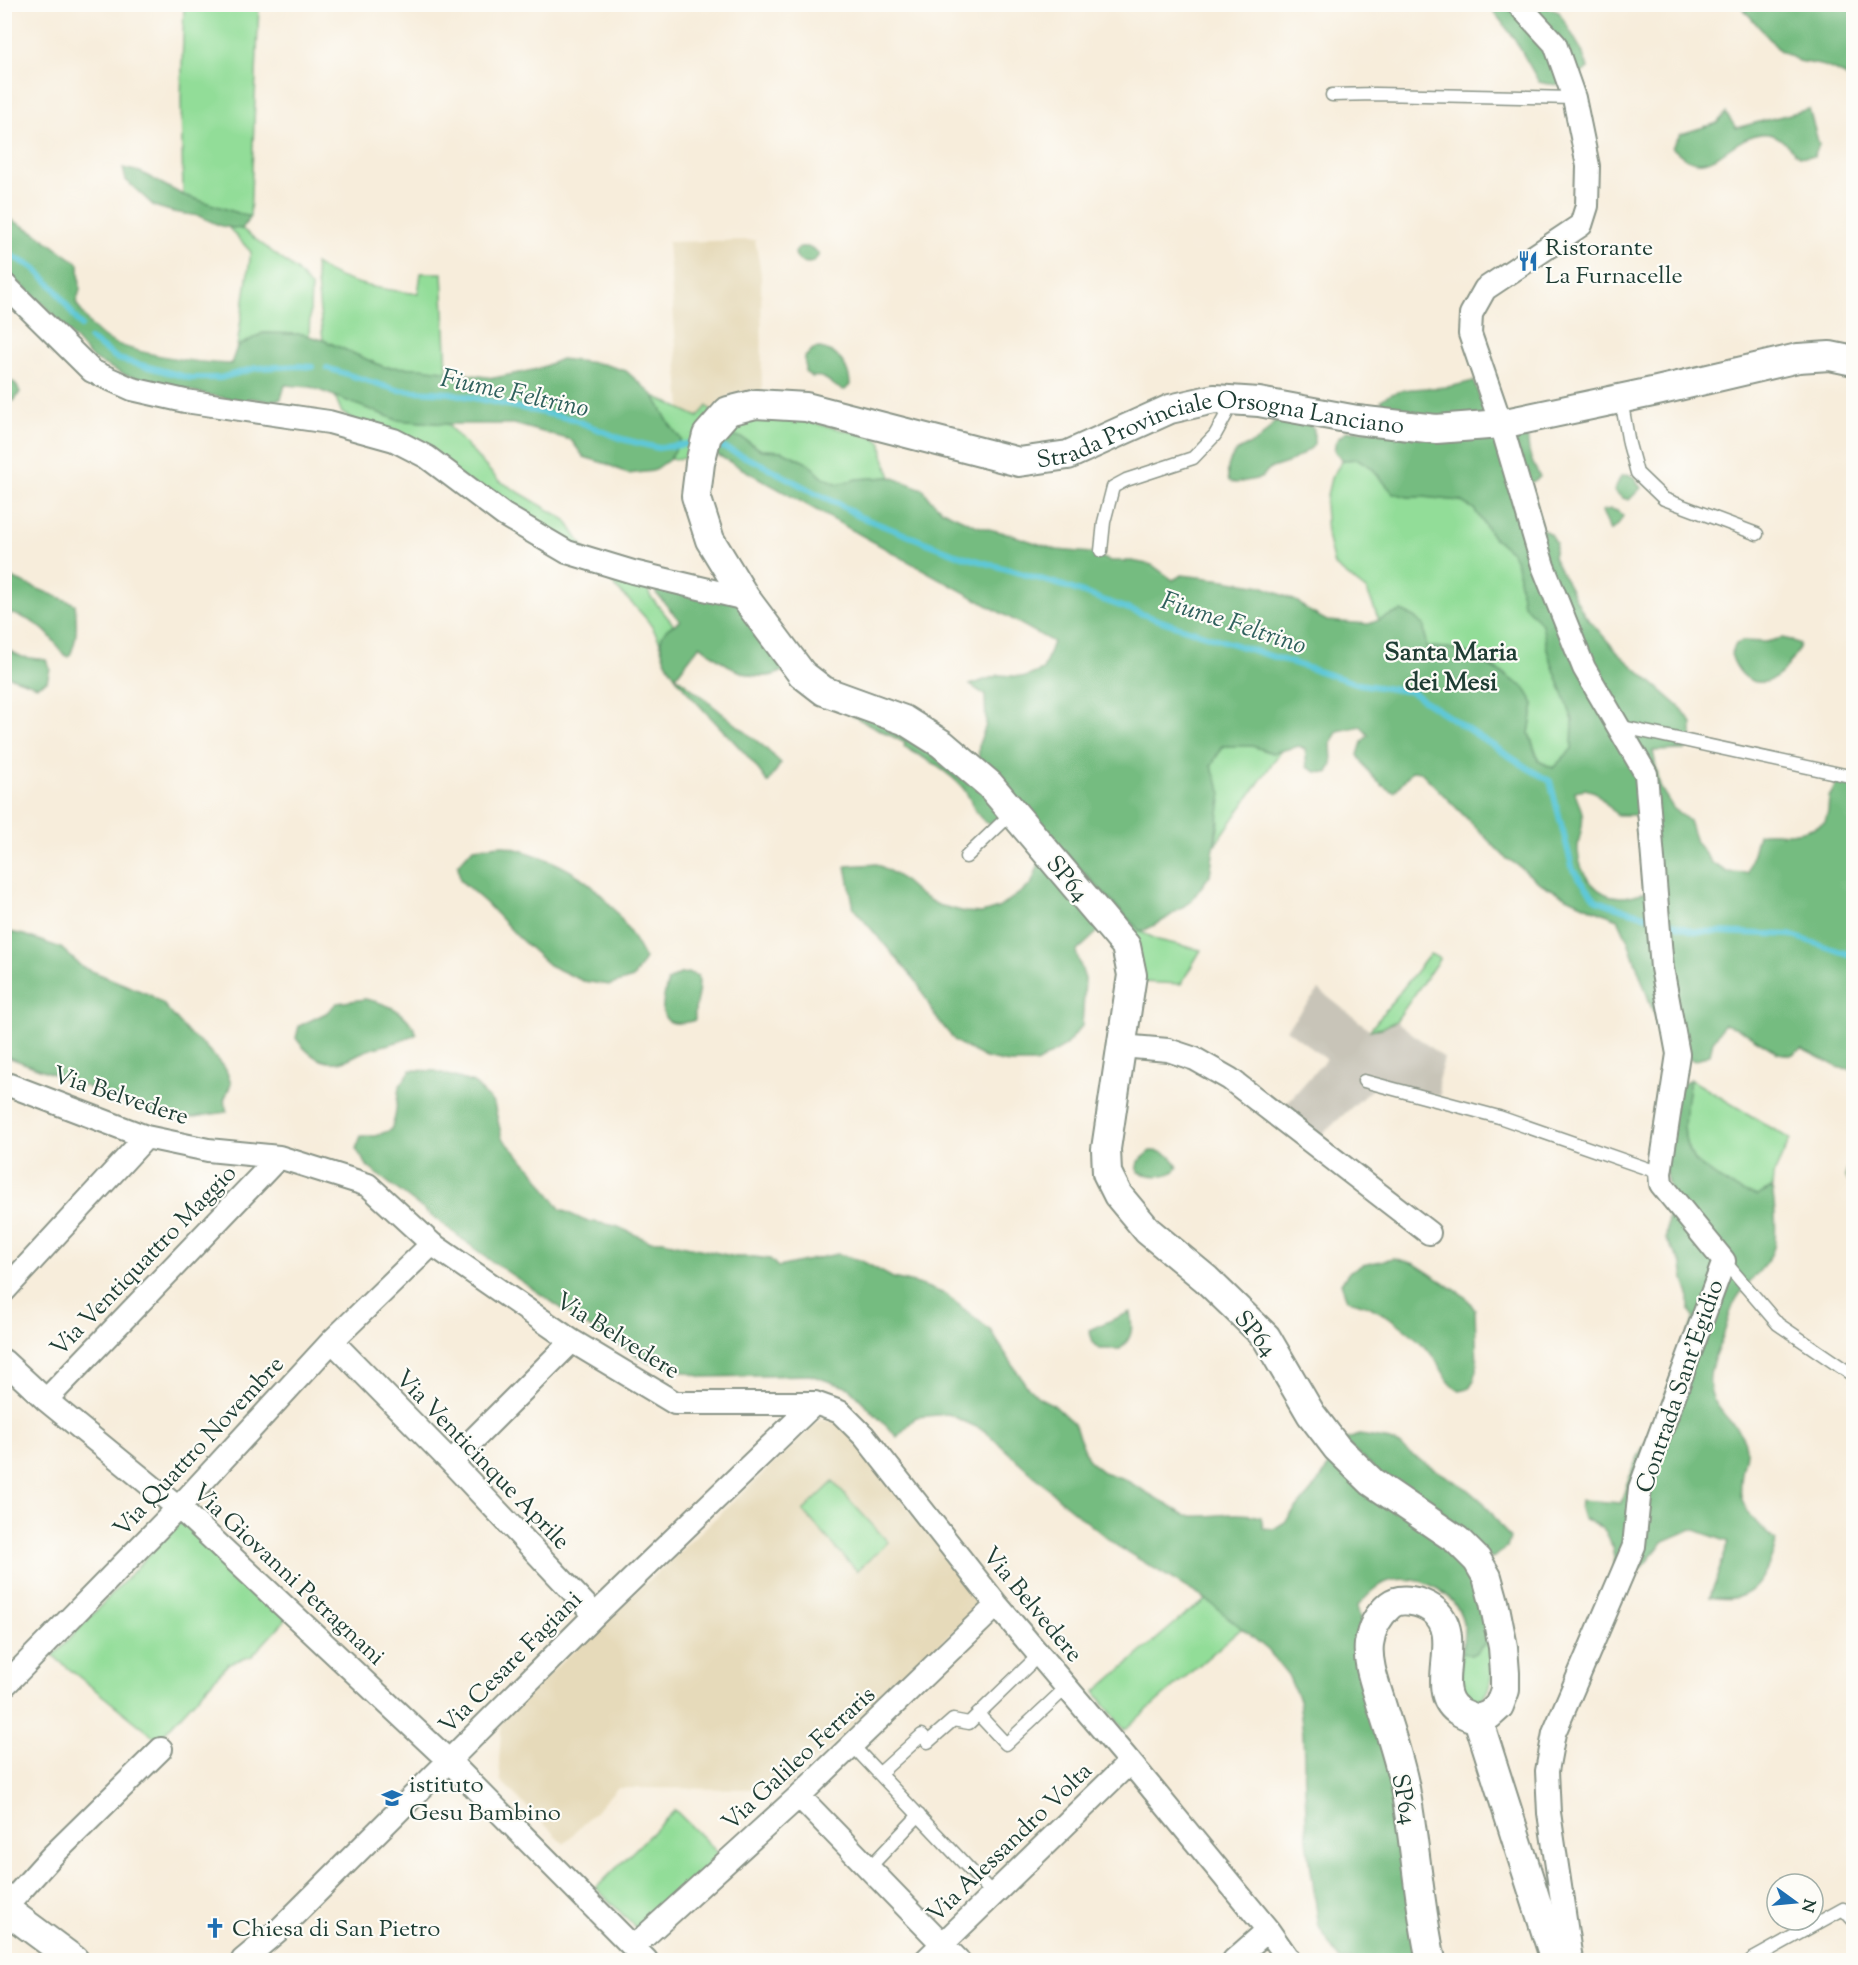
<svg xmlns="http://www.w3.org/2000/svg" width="1858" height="1965" font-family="'Sorts Mill Goudy',serif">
<rect width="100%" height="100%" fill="#fdfcf7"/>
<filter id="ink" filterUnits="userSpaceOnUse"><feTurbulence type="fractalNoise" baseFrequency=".0167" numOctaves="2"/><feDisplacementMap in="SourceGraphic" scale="12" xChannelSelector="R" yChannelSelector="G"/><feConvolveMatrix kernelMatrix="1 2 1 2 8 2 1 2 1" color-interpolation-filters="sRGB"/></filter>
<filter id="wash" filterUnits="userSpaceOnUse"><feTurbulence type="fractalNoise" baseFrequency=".008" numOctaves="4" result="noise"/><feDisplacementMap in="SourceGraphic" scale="24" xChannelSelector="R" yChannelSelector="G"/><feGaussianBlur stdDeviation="1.35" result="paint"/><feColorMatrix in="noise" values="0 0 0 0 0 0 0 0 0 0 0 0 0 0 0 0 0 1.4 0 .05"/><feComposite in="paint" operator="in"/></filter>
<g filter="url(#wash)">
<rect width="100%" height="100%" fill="#f7eddb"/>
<path fill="#e6daba" d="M755,240L761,274L762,391L731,394L712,411L707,406L698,417L681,409L668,242Z
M820,1420L840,1422L983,1603L786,1789L617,1788L564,1844L501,1781L499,1762L502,1718Z"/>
<path fill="#c8c4b8" d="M1319,990L1370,1030L1382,1028L1396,1021L1444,1058L1438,1081L1441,1096L1372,1089L1320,1136L1281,1110L1326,1059L1286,1029Z"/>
<path fill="#92dd98" stroke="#588d66" stroke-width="1.5" d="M184,5L222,7V5H259L250,217L183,195L181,99Z
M228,227L242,229L296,270L311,287L309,336L302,334L263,333L237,347L251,252Z
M315,264C345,285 382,289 418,294L421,273H442L447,371L384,367L323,340Z
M335,396L397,420L447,424L498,480L566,520L587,553L342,413Z
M654,396L698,417L707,406L712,411L689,458L670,459L681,439L670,425Z
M739,417L797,419L874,437L882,443L883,455L891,477L857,479L838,484L821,476L809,464L797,458L782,451L761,450L744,439L728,433Z
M1358,459L1371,467L1381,480L1408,497H1424L1460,501L1474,509L1493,537L1512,553L1517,564L1523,604L1542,624L1548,653L1573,720L1572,749L1553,768L1539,761L1529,733L1534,704L1505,674L1465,652L1448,648L1426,647L1424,626L1414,617L1401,611L1379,620L1367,591L1334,565L1327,535L1325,504L1331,478L1343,460Z
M604,573L647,586L650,596L674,625C665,629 661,639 662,648C650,612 625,602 604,573Z
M1223,746H1252L1273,753L1281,751L1215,845L1219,822L1211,766Z
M1066,853L1141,932L1158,940L1201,950L1181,984L1140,982Z
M1430,954L1440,958L1396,1021L1382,1028L1370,1030Z
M1690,1079L1790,1139L1773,1176L1772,1188L1757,1196C1739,1191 1725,1185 1711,1173C1705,1169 1697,1164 1693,1158C1677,1137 1687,1102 1690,1079Z
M833,1482L888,1542L857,1571L803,1511Z
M181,1521L287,1618L252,1656L229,1663L158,1740L53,1656Z
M1207,1600L1242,1628L1124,1730L1095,1692L1187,1613Z
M1490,1637C1492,1657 1497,1692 1476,1703C1457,1693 1461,1670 1462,1652L1471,1655L1477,1652Z
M675,1810L719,1854L639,1931L596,1888Z"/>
<path fill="#75bc80" stroke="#4a7c5a" stroke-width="1.5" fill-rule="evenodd" d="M1539,4L1559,12L1582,51L1588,68C1569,85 1564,88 1539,82L1514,38L1494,12L1501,5Z
M1740,5H1853V83L1845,75L1825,66L1799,61L1779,50Z
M1809,109L1819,145L1814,156C1810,156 1804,157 1800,156C1787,149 1782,132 1761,134C1726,138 1709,186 1672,147L1681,134L1717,123L1726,113L1736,128Z
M123,168L140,172L183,195L250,217L242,229L221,226L199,216L173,212L154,206L126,180Z
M4,216L34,232L79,264L80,290L76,303C83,313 89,326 99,334C124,354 198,363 231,364L237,347L263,333L302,334L323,340L384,367L421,368L494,378L538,369L561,359L603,364L626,371L654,396L670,425L681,439L670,459L653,471L628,474L607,464L584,457L571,440L514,424H447L397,420L311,387L285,385L281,399L268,401L251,398L244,401L208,395L125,375L93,359L46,307L18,282L5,274Z
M800,247C808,246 815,248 819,255L813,262C805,264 797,263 795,253L797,249Z
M820,348C838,351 850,368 850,385L845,390C832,389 829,374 812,377L805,372V357L813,349Z
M8,380L15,383L20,392L14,401L5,400V381Z
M1474,381L1487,418L1391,419L1381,400C1399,386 1424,389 1446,387C1455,386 1465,383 1474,381Z
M1287,420L1309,425L1314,429V444L1311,448L1290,462L1269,469L1261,478L1236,483L1229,481C1225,468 1230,455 1242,448C1246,445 1251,445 1255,442C1264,437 1269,429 1275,421Z
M1516,427C1535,440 1524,443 1531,458C1533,465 1537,471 1540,477L1526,486L1539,527L1550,534L1556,543L1553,557L1584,614L1618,653L1682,709L1692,723V735L1685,750L1653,751L1660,787L1673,808L1689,821L1696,842L1712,863L1727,872L1748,873L1758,834C1765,832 1770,833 1777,833C1796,834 1810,831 1825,822L1828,811L1829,797L1838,782L1849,781L1853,785V1069L1840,1068L1802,1049L1791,1055L1778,1053L1738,1028L1724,1024L1713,1041L1710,1054L1696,1061L1681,1057L1667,1051L1628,941L1618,919C1590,908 1563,897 1537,881C1527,874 1519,864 1507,859L1421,772L1412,771L1394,792C1376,784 1368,772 1358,755L1362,742L1368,735L1361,726L1338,731L1331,742L1332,764L1328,773L1316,772L1307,767L1305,749L1299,746L1273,753L1252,746H1222L1211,766L1222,793L1210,875L1191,901L1164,920L1141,932L1066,853L978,770L979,744L986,725L985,695L970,685L999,675L1026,677L1043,670L1053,642L712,452L721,436L727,433L744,439L761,450L782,451L797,458L809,464L821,476L838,484L857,479L891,477L923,489L930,499L942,510L977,526L1009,534L1057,550L1091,553L1110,561H1132L1152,565L1173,580L1182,575L1224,580L1262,586L1298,602L1307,610L1327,621L1369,624L1401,611L1414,617L1424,626L1426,647L1448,648L1465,652L1524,687L1534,704L1529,733L1538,761L1553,768L1572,749L1573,720L1548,653L1542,624L1523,604L1517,564L1512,553L1493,537L1474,509L1460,501L1424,497H1408L1393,493L1371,467L1358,459L1343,460L1335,452C1333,441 1338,438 1347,431ZM1585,789L1595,792L1617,815H1643L1650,891C1641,893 1632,897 1622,897C1598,898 1579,874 1578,851C1577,838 1585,827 1582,813C1581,806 1576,800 1575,791Z
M1629,475L1634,477L1641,488L1629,500L1623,498L1614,491L1621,476Z
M1611,509L1617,511L1623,516L1618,525L1610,531L1602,511Z
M4,575L75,604C77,622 78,641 69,657C60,654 59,647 53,640C41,624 24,616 5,612Z
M658,586L744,604L785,670C754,688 724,664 700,645L676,676L763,746L781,763L768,783C759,770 750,758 739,747C720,725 656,669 661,640C663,629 672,626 680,621L656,593Z
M1782,638L1791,640L1800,644C1799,651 1795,655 1791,661C1773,691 1742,690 1731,654L1736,644L1743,641L1766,642Z
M4,648L22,657L46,660L50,669L47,681L37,686L5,675Z
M824,701L904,724L1006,810L992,825C974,819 974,802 963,788C951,773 922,756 904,747L905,743Z
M501,845C578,864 608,889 645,959L633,978L610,985L583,981L549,965L518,937L486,903L460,880L458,865L473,848Z
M1041,858L1102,928L1076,952L1085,979L1082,1026L1064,1047L1036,1063H1009L985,1058L956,1042L935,1016L917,982L854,909L846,866L877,864L898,876L920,895L938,905L965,912L982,913L998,908L1031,885Z
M5,931L24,935L61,948L82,967L150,995L163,1004L188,1033L204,1045L226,1070L231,1084L224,1100L227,1112L181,1119L161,1115L5,1056Z
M689,973L698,976C702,993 693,1003 695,1020C690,1022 686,1022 681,1023C654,1026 664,995 668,981L680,974Z
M365,999C389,1004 406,1011 417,1034C401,1043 385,1044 368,1050C358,1053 348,1061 338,1062C319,1064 305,1051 296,1038L299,1026L326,1013L337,1003Z
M411,1070L435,1071L474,1083L494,1104L502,1138L533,1170L560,1209L583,1220L616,1226L649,1241H663L736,1257H754L770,1259L778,1267L837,1254L860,1260L893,1278L918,1284L945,1294L990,1330L1026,1385L1038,1397L1054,1405L1074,1424L1089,1461L1103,1472L1124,1479L1186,1516C1212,1518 1234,1510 1261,1517L1263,1528L1274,1529L1285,1522L1318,1483L1335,1456L1477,1573L1490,1637L1477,1652L1471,1655L1462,1652C1463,1644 1464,1636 1464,1628C1460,1595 1425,1575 1394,1580C1379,1582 1366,1597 1357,1607L1363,1628L1425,1960H1340L1319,1927L1307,1840L1303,1734L1299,1700L1288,1675L1268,1650L1207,1600L1117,1546L1065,1504L985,1431L948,1414L916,1417L897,1437L849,1388L810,1375L703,1377L648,1362L592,1329L487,1258L368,1167L356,1149L361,1136H375L391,1130L395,1117L399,1087Z
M1690,1079C1687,1102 1677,1137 1693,1158C1697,1164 1705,1169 1711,1173C1725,1185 1739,1191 1757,1196L1772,1188C1775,1205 1777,1231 1774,1247C1769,1266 1749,1279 1739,1295C1730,1307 1729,1319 1724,1333C1720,1346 1711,1361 1710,1376C1705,1412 1747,1425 1746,1451C1746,1458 1743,1466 1742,1473C1741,1480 1740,1489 1741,1496C1743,1511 1765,1533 1777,1541C1766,1577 1754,1606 1710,1597L1729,1542L1692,1529L1664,1541L1641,1568L1627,1577L1616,1572C1613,1557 1614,1537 1600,1527C1595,1523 1588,1521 1583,1518L1580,1509L1581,1500L1621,1503C1628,1477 1638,1453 1653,1430L1694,1318L1689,1308V1295L1684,1280L1682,1265L1666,1239L1668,1215L1674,1210L1665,1170L1674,1091Z
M1151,1151C1164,1151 1174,1156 1178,1168C1168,1178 1151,1177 1139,1172L1137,1168L1138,1162Z
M1853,1152V1187L1845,1177Z
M1394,1258L1415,1264L1466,1297L1475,1310L1477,1370L1474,1380L1468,1389L1460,1391C1447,1384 1444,1372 1435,1359C1417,1334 1378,1305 1347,1300L1341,1283L1350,1271L1362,1265Z
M1130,1312C1133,1328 1133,1338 1120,1349H1099L1094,1344L1089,1330Z
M1360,1435L1385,1439L1399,1445L1410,1454L1469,1490L1484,1503L1510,1538L1507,1548L1492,1558L1382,1475L1343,1440Z"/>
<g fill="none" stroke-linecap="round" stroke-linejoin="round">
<path stroke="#5ec8d7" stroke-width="6" d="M4,252L33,267L55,289L81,326
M90,339L118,359L190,378H220L256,368L300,366L312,367
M327,368L397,390L450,393L572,419L622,439L658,448L694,443
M722,447L761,464L815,493L839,504L858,516L955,554L1064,586L1170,624L1359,684L1411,692L1529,769L1550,781L1573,870L1596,900L1622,909L1651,917
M1668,922L1692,931L1790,935L1854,956"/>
</g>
</g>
<g filter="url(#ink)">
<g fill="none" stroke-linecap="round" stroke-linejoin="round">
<g stroke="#8b9588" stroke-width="15">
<path id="service" d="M1332,95L1375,94L1574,98
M1621,399L1629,444L1637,473L1664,499L1757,534
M1101,551L1104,522L1113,487L1126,480L1193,458L1215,435L1233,402
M1618,726L1854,777
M966,857L1013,812
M1364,1081L1499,1117L1660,1173
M1724,1261L1778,1324L1854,1376
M978,1714L1006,1744L1067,1687
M852,1745L994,1895
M880,1773L922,1735L928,1742L953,1720L969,1723L1039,1655
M869,1868L919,1815
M1751,1960L1843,1909L1854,1921"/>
</g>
<g stroke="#8b9588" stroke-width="26">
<path id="minor" d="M1518,4L1555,44L1574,98L1588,166L1587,206L1581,225L1485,289L1471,314L1470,334L1501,424L1543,566L1584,668L1646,774L1662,968L1678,1054L1660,1173L1661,1184L1724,1261L1640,1488L1634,1546L1554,1733L1547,1771L1549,1813L1571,1960
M4,284L92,371L132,389L185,401L329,422L394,440L427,457L504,515L567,552L633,572L746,599
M1121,1046L1168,1050L1195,1059L1230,1079L1429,1233
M4,1083L146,1137L208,1150L279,1157L368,1185L432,1244L572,1341L675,1403H815L840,1412L864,1436L997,1605L1140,1774L1268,1930L1289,1960
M4,1291L146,1137
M332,1341L451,1462L595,1615
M4,1361L46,1400L188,1516L449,1761L646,1960
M46,1400L279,1157
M451,1462L572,1341
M4,1686L179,1507L332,1341L432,1244
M799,1796L958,1960
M5,1908L51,1857L161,1749
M633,1947L799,1796L997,1605
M243,1960L281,1928L595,1615L815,1403
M926,1960L1130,1762
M1234,1960L1268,1930"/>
</g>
<g stroke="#8b9588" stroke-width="32">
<g id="tertiary">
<path d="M1478,1719L1555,1960"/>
<path d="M4,1908L74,1960"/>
<path id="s1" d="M1431,1960C1419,1906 1416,1849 1406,1794C1401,1762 1388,1728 1379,1697C1374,1681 1367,1661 1369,1644C1371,1628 1378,1615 1390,1605C1401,1596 1422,1602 1432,1609C1467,1634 1427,1688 1457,1710C1463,1714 1471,1717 1478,1719L1489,1715L1499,1706L1505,1690V1673L1503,1647L1494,1602L1487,1577L1477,1560L1457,1540L1372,1482L1337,1448L1311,1414L1266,1337L1206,1279L1148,1231L1118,1195L1107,1173L1106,1149L1132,975L1126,946L990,785L942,744L904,720L824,691L802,674L746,599L710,540L696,496L700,463L707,435L728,411L756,404L806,407L1019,462L1068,455L1170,409L1214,399L1259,402L1357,420L1436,429L1501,424L1657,391L1798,358L1830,356L1854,361"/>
</g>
</g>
<use href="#service" stroke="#fff" stroke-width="12"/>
<use href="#minor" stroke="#fff" stroke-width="22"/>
<use href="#tertiary" stroke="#fff" stroke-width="28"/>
</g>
</g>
<defs>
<g id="restaurant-bare" transform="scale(1.62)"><path d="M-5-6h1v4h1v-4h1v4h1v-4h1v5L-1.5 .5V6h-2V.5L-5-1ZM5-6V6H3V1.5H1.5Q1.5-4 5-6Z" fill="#1f6fb2" stroke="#fdfcf7" stroke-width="2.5" paint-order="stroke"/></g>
<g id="school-bare" transform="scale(1.62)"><path d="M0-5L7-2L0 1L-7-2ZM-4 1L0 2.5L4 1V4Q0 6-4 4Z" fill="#1f6fb2" stroke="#fdfcf7" stroke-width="2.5" paint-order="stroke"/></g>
<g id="church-bare" transform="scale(1.62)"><path d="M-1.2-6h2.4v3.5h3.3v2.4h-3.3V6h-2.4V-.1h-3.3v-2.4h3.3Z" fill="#1f6fb2" stroke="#fdfcf7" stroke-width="2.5" paint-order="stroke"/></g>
</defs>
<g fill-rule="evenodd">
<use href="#restaurant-bare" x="1528" y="261"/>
<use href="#school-bare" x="392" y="1798"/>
<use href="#church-bare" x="215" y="1928"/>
</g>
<g text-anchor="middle" stroke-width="4.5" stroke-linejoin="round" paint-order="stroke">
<g font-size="24" fill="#1f3d34" stroke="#fdfcf7" text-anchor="start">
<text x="1545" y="255">Ristorante<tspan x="1545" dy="28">La Furnacelle</tspan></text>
<text x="409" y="1792">istituto<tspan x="409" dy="28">Gesu Bambino</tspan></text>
<text x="232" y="1936">Chiesa di San Pietro</text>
</g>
<g font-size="24" fill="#1f3d34" stroke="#fdfcf7">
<text dy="8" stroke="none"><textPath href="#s1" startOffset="2736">Strada Provinciale Orsogna Lanciano</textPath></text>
<text transform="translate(1068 878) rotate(50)" y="8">SP64</text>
<text transform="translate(121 1095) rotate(18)" y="8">Via Belvedere</text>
<text transform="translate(143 1260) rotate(-46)" y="8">Via Ventiquattro Maggio</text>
<text transform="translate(1256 1333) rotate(50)" y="8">SP64</text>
<text transform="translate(618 1335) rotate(32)" y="8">Via Belvedere</text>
<text transform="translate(1679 1386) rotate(-71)" y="8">Contrada Sant'Egidio</text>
<text transform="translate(198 1446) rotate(-47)" y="8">Via Quattro Novembre</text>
<text transform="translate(483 1459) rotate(46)" y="8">Via Venticinque Aprile</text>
<text transform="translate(289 1574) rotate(43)" y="8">Via Giovanni Petragnani</text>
<text transform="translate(1033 1604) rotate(50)" y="8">Via Belvedere</text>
<text transform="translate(510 1662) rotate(-45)" y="8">Via Cesare Fagiani</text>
<text transform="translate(798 1758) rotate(-43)" y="8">Via Galileo Ferraris</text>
<text transform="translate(1405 1799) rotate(79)" y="8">SP64</text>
<text transform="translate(1009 1842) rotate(-44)" y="8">Via Alessandro Volta</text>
</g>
<g font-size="26" font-style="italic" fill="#2f605d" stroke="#fdfcf7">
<text transform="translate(515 392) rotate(12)" y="9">Fiume Feltrino</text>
<text transform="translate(1234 622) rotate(18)" y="9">Fiume Feltrino</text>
</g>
<g font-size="26" font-weight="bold" fill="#1f3d34" stroke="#fdfcf7">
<text x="1451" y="660">Santa Maria<tspan x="1451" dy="30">dei Mesi</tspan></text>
</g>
</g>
<rect width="1858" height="1965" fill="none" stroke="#fdfcf7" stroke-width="24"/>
<g transform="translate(1795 1902) rotate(105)"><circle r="28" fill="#fdfcf7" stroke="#a4b0a9" stroke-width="1.5"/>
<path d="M0-4.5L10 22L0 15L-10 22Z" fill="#1f6fb2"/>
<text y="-9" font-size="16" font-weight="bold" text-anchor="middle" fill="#1f3d34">N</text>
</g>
</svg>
